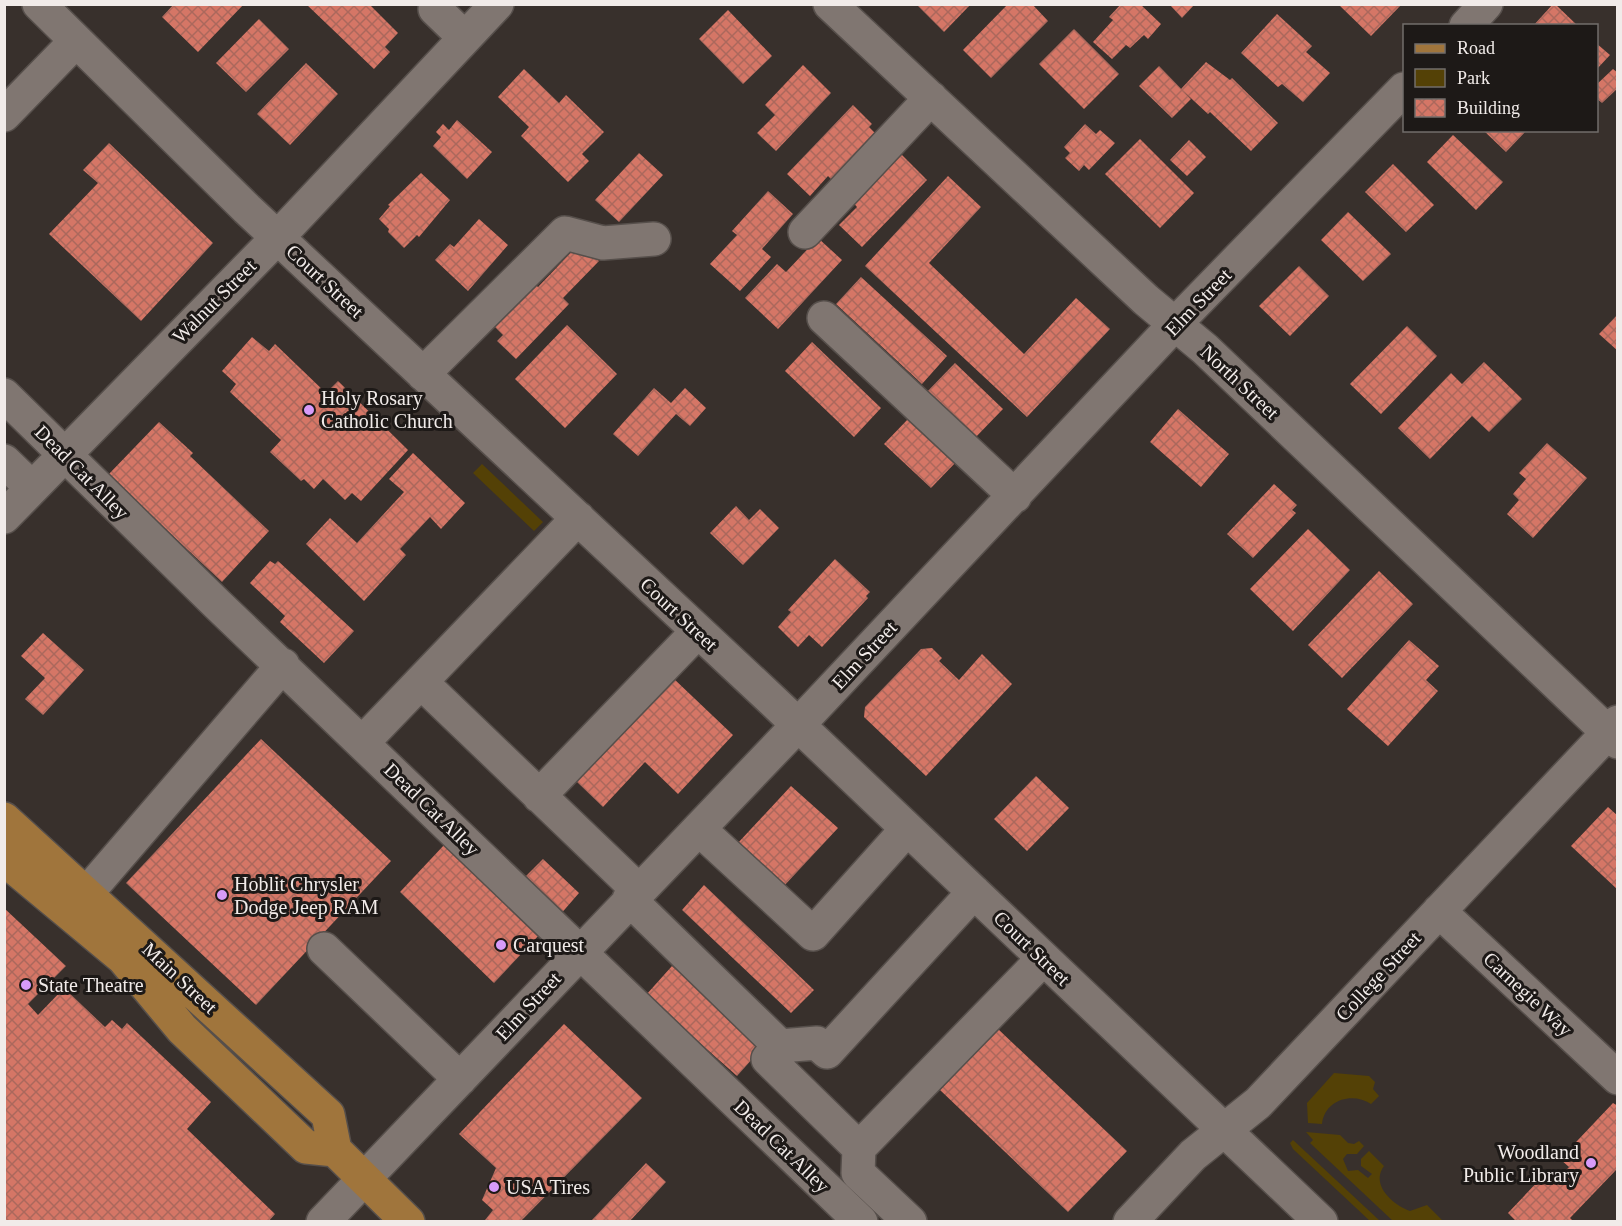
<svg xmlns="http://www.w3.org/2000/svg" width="1622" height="1226" font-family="Georgia,serif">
<defs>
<pattern id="building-cross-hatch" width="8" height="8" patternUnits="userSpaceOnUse" patternTransform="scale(1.5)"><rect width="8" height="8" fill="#d57666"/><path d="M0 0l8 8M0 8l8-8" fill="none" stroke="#ab685c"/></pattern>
</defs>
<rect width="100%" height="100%" fill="#38302c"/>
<path fill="#544106" d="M482,464L543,522L534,531L473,473Z
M1334,1073L1369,1076L1375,1082L1373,1089L1379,1096L1371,1104C1353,1092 1325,1099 1322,1124L1308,1123L1307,1103Z
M1306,1132L1340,1135L1348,1143L1354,1144L1359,1141L1364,1146L1357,1154H1347L1343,1159L1348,1171L1358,1170L1368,1178L1372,1174L1361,1166V1159L1369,1151L1384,1166C1370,1185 1393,1205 1410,1211L1427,1205L1442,1220L1393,1221L1310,1143L1313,1140Z
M1293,1140L1380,1221H1370L1293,1149L1290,1143Z"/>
<path fill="url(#building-cross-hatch)" d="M174,4H244L198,52L162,17Z
M306,4H369L398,33L385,47L390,52L374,69Z
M916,4H971L944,32Z
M1008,4H1032L1048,21L991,78L963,50Z
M1121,4H1140L1161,24L1148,39L1144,35L1130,48L1126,45L1112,59L1093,42L1113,20L1109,17Z
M1169,4H1195L1182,18Z
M1338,4H1402L1371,36Z
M1553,4H1555L1578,26H1533Z
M728,10L772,56L743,84L699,39Z
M1277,14L1312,46L1306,52L1330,73L1303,102L1282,84L1278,87L1241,53Z
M259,19L289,49L246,92L216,63Z
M1074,29L1119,74L1084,109L1039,64Z
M1596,43L1610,55L1596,70Z
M1206,62L1230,80L1232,78L1278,123L1251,151L1210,112L1208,114L1181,89Z
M306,63L338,94L290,145L257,114Z
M803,65L831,93L776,151L757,133L775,115L765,105Z
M1159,66L1191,99L1172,118L1139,86Z
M524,69L559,103L566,95L604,132L582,154L589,161L568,182L521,136L529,127L498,97Z
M1613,69L1618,73V88L1602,103L1596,98V85Z
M853,105L872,124L869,127L879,137L835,183L828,176L810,196L787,174Z
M457,120L492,152L467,179L433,146L441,137L436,132L443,124L449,130Z
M1085,124L1096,134L1100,130L1115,143L1089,170L1084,165L1079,171L1065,158L1070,153L1064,147Z
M1483,130H1527L1506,152Z
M1453,135L1503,182L1476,210L1427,162Z
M1140,139L1194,193L1160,228L1105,174Z
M1189,140L1206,157L1187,176L1170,160Z
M109,143L213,243L141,321L49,234L98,183L83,170Z
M897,150L927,180L862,247L839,225L857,207L850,199Z
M639,153L663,175L619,222L595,200Z
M1393,164L1434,205L1406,232L1365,192Z
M421,173L450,200L419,237L417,235L404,248L388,232L389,229L379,219L390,206L388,205Z
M948,176L981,207L929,263L1024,354L1076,298L1110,329L1027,417L865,266Z
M768,191L793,214L762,249L771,257L740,291L710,264L737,235L732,231Z
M1348,212L1391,254L1363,281L1321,240Z
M479,219L508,245L468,291L435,260L450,244L454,247Z
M818,238L842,260L778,329L745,298L777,264L786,272Z
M580,243L599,261L563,298L569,304L516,359L497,341L503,335L493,325L533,282L538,287Z
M1299,266L1329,296L1290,336L1259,306Z
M861,277L947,356L922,384L836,304Z
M1618,314V351L1599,334Z
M567,325L617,374L565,428L515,379Z
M1407,326L1437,356L1381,414L1350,384Z
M252,337L269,351L275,344L326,393L338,381L408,450L361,501L352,493L345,500L323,479L314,489L304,479L301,481L270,452L281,440L230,392L236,384L222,371Z
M812,342L881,408L854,437L785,371Z
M1484,362L1522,399L1489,432L1472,416L1430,459L1398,428L1451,373L1462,384Z
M955,363L1003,409L972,441L924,395Z
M654,388L671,403L685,388L706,408L690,426L676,414L638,456L613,434Z
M1178,409L1229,454L1201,487L1150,442Z
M909,418L956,462L931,488L884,444Z
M159,422L193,453L190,456L269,531L222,582L108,475Z
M1547,443L1587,478L1533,538L1507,514L1519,500L1513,494L1526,479L1519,473Z
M413,453L465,503L441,529L430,517L400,549L406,555L364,601L306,544L330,518L357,543L404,492L389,479Z
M1274,484L1297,505L1292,510L1296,513L1253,558L1227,534Z
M736,506L749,520L760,509L779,528L743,565L710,533Z
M1308,529L1350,570L1293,631L1250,589Z
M835,559L870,592L866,596L868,598L822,647L809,635L798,647L778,627L791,612L788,610Z
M270,561L275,564L278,561L354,631L324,663L280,622L285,616L250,583Z
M1379,571L1413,604L1342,678L1308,645Z
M43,633L84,670L43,715L25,699L45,678L21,656Z
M1409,640L1439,666L1426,680L1438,691L1388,746L1347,709Z
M932,648L942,658L939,661L959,680L982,654L1012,684L926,776L864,717L865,707L921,649Z
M673,678L733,735L678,794L645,762L603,807L576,781Z
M261,739L391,861L256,1005L126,883Z
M1036,776L1069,808L1027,851L994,819Z
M791,786L838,828L783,887L737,844Z
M1608,807L1618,816V890L1571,846Z
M445,844L540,934L494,983L400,892Z
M543,859L579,893L559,916L523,879Z
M704,885L814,990L791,1013L682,910Z
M4,908L66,966L28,1004L38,1015L64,988L105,1027L112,1020L122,1029L127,1023L211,1102L187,1129L275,1214L268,1222H4Z
M672,966L763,1047L737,1076L646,995Z
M564,1024L642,1098L520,1222H487L485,1220L493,1210L482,1200L496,1168L459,1134Z
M998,1029L1127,1151L1068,1212L940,1090Z
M1613,1103L1618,1106V1172L1616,1170L1570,1218L1574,1222H1517L1508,1213L1542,1177L1552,1185L1569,1167L1560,1159Z
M646,1163L666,1182L629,1222H590Z"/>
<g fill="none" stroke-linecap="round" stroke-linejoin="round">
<g stroke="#564f4b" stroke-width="36">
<path id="minor" d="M39,4L247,209L773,701L1321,1222
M830,4L1146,300L1205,349L1618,742
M435,9L465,38
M1466,26L1486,4
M4,115L75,42
M805,232L931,98
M824,318L1015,496
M423,374L565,233L603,243L654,239
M4,395L217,604L861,1222
M4,461L32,488
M4,517L278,237L497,4
M422,683L638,890
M363,742L578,518
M539,796L698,631
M699,829L813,934L907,829
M87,893L283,665
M629,899L780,1046
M1439,911L1618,1078
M324,949L460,1079
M859,1148L768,1059L780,1046L817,1043L827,1052L974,892
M323,1222L798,725L1175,324L1404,89
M910,1222L858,1173L859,1148L1043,959
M1130,1222L1193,1155L1258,1103L1618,722"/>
</g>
<g stroke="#564f4b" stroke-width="36">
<path id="major" d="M4,819L328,1115L335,1150L408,1222
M4,859L123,958L182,1029L306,1147L335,1150"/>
</g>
<use href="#minor" stroke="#807671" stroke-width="33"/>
<use href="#major" stroke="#a0753c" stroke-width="33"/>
</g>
<g fill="#d79bf9" stroke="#1d1917" stroke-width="2">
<circle cx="309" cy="410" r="6"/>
<circle cx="222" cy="895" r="6"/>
<circle cx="501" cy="945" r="6"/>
<circle cx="26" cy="985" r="6"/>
<circle cx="1591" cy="1163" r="6"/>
<circle cx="494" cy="1187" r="6"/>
</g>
<g text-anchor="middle" stroke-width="6" stroke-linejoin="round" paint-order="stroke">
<g font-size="20" fill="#f1ebe9" stroke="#1d1917">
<text transform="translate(325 281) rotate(43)" y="7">Court Street</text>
<text transform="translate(214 301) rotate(-45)" y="7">Walnut Street</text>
<text transform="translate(1198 302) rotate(-46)" y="7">Elm Street</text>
<text transform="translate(1240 382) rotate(43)" y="7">North Street</text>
<text transform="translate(82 472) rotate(45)" y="7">Dead Cat Alley</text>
<text transform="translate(679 614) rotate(43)" y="7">Court Street</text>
<text transform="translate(864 655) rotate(-47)" y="7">Elm Street</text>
<text transform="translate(432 809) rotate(44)" y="7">Dead Cat Alley</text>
<text transform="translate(1032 948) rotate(44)" y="7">Court Street</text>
<text transform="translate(1378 976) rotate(-47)" y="7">College Street</text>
<text transform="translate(180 978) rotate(43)" y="7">Main Street</text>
<text transform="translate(1528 994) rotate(43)" y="7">Carnegie Way</text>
<text transform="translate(528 1006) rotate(-47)" y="7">Elm Street</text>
<text transform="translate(782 1146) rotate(44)" y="7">Dead Cat Alley</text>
</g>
<g font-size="20" fill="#f1ebe9" stroke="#1d1917" text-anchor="start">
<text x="321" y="405">Holy Rosary<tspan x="321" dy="23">Catholic Church</tspan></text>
<text x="234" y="891">Hoblit Chrysler<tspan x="234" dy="23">Dodge Jeep RAM</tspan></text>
<text x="513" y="952">Carquest</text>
<text x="38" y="992">State Theatre</text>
<text x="1579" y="1159" text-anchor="end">Woodland<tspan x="1579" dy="23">Public Library</tspan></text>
<text x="506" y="1194">USA Tires</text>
</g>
</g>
<rect width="1622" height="1226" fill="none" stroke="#f1ebe9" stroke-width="12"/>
<rect x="1403" y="24" width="195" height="108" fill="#1d1917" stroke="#726d6b" stroke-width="1.5"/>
<rect x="1415" y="44" width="30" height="9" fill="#a0753c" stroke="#726d6b" stroke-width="1.5"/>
<text x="1457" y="54" font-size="18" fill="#f1ebe9">Road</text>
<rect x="1415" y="69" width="30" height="18" fill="#544106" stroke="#726d6b" stroke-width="1.5"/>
<text x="1457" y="84" font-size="18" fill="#f1ebe9">Park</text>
<rect x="1415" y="99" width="30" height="18" fill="url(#building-cross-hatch)" stroke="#726d6b" stroke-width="1.5"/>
<text x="1457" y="114" font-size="18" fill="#f1ebe9">Building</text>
</svg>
